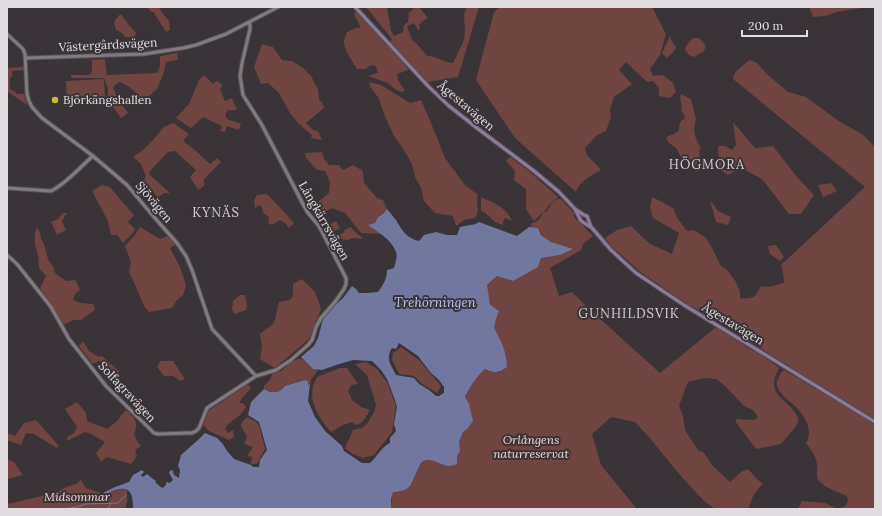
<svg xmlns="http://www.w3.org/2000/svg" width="882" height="516" font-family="Lora,serif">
<rect width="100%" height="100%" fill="#3a3439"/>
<path fill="#6f4441" d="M147,7H159L161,11L169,21L170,30L166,32C162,25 157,19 154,12H151Z
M366,7H387L391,31L394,36L403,32L404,25L408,22L409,12L412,11V9L419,7L428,18L421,22L419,25L420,29L418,30L414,23L407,26L412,40L417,44L427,56C437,56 443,62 453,63L464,40L465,30L464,14L467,7H479L458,77L428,82L400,54L390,42L392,39Z
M500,7H652L666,34L660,55L650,69L653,76L663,75L673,83L676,92L670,98L659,96V88L653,81L647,82L626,62L619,70L632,84L614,97L610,109L611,117L606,131L597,135L585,148L587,155L601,170C590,176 580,181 576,192L515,138L476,80L494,12Z
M809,7H868L837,12L825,16L813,17Z
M356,11L405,64L408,70L397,74L398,80L405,91L401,92L395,89L388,83L368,76L378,73L376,66L371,65L366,69H357C353,62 344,50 344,42C344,39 346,35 347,32L356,28H361L354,14Z
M121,14L128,24L136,33L134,37H125L121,32L116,30L114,22L118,16Z
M670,36L672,42L676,47V49L667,58L662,53Z
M693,38H699L706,46L704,51L694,57L689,55L685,50L686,46Z
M262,44L273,47L282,60L292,61L303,68L311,76L318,89L319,100L322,102L324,108L306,123L313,130L318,131L322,140L311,138L312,135L299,124L290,113L279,93L268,83L261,84L254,67Z
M177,53L178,60L166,62L163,75L157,89L147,98H140C134,90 129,85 119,82L113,87L118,100L128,113L121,118L108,100V89L104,78H71V75H89L92,72V60L105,59L107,75L157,73L160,66V56Z
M750,60L757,63L767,74L788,92L806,97L840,122L862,134L875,147V419L788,366H790L783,363L717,319L687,304L639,271L617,251H615L605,238L617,230L631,226L650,244L672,254L679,233L653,218L650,207L652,197L664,203L667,205L673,208L678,219L687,231L694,230L706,238L712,248L721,266L727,270L736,282L740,292V298C753,300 755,297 761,286L769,287L784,283L783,273L781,265L865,187L733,79C734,70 742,67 748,61Z
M25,67L24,70L12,71V77H10V89L18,94H24L27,105L7,91V68Z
M204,75L213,84L217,81L223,85L220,89L225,101L232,98L237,110H228L225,115L227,119L241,124L239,130L227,126L225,132L220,131L222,126L203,117L191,128L176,118L189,104L199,80Z
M104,79L105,101L100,104H67L66,81Z
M369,82L381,85L410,103L421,100L429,118L445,158L465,185L478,195C475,204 481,210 475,218L464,220L456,226L453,216L435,213L424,201L421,188L415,177L412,164L402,147L394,136L384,114L378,97L370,87Z
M681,94L691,99L696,119L694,128L695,136L701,149L699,151L701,170L696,172L689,166L681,157L676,148L669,143L666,138C671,133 674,136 679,130C679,124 680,121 685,118L684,114L681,111L682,107L680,98Z
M733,122L755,148L773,146L796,176L814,195L801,214H789L762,179L741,168L728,175L719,169L718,146H725L732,150L736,145Z
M173,123L189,134L183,141L196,151L210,164L217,158L221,162L204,179V186L198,190L190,177L196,170L175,151L168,152L149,172L150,175L170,193H164L158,198L144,180L146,176L141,164L133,157L142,151L154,139L164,127Z
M322,152L324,159L329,165H339L343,170L353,165L363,171L364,183L377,198L383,200L387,209C383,215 383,212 379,216C377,218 376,221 375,223L369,225L381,234L361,233L345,213L332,208L323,213L312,210L313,206L329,193L330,182L325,171L317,170L306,158L305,153Z
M510,157L529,171L558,197L549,205L545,211L541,214L534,221L526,209V189L514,180L515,171L506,161Z
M831,183L837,191L823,197L818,185Z
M102,185L110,187L119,198L134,215L128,222L135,229L132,234L123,243L117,235H111L108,221L92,191Z
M267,194C276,204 286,213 294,223L289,228L285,223L280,220L272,225L268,223L269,217L263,213L262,207L259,205L255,208L254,200L257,195Z
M481,197C494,203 506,207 512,221L505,218L503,222V225L495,222L484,212L481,211Z
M557,199H561L574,213V217L593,236L583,244L581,250L550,268L559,296L572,292L589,309L660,373L715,328C725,329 733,338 742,344C754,352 768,358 779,368C777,373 774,377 774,383C773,400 799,406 798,422C797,426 785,439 781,444L756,449L735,421L737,419L754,420L758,417L753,410L744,406L724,385L716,379L704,378L688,382C684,390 683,398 679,405L683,416L685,430L698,450L704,453L712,465L730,482L741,472L748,469L757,479L763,484C755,492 751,497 749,509H715L703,500L680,475L648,436L635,422L611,417L592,434L601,465L637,509H390C392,505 392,497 391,493L412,480L418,469L417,468L424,461L428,460L456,457L459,447V442L463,432L464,398L476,378L477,375L485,369C491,370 493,373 500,372L493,332V307C489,303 485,291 486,285L496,276H501L513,281L527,272L534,269L541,257L560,255L572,249C558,245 544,242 538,228L531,227L532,223L536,222L540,218L543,213L547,211L552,203Z
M710,200L718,211L731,217L728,225L716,222Z
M63,213H67L62,221L66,230L57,235L51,222L58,219Z
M336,221L340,228L329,234L325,227Z
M37,227L40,232L41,238L45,247L48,259L54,268L55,273L66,281L75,280L78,285L80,290L75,294L73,300L80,303L93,304L95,310L81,320H74L63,325L40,288L46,276L39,268L38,255L35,244V232Z
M140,227L160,239L167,236L176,244L170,248L181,269L186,286L183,295L177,300L172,308L149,312L144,306L137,289L129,272L131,262L125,246L134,236Z
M351,227L357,234L362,237V239L353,238L347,240L342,239L338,241L341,248L339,250L335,251L331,244L335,241L337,236L345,232L344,230Z
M776,245L784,257L780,261L770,254L768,246Z
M302,279L315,292L321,309L309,339L275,368L260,359L262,346L260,334L274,323L279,302L290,300L293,295V284Z
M240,295H245L247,305L246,310L235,314L232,310L233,301Z
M83,341L89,351L99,357L102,356C109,361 113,367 119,371L117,374L112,373C109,368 105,364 99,361L93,364L79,346Z
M401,347L420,361L441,386L437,393L422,384L414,376L399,374L392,360L393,353Z
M298,359H302L313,369L318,370L312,378L310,384L308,385L305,380L285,386L278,392H270L264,389V386L270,380L273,373L281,371L291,362Z
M160,361H173L185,379L180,381L173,376H164L157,367Z
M366,362L377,369L388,384L396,406L392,432L374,455L363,458L353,454L345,448L353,430L362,428L367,424L374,412L376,405L367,375L355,364Z
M340,368H347L358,384L351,385L348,391L352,400L361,407L370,410C366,417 363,424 355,425L352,422L343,425L331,432C320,419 309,404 313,386C314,383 316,380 317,377Z
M784,370L842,404L867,420L875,426V509H791H798L802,501L825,503L838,509L845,506L848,501L847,496C838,492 825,488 819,481C815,475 818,471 817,466C817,457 811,450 806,443C814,429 804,415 794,405C788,400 780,394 777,386C776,383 777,380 779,377C780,374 781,372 784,370Z
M248,384L251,388L242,398L239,403H243L246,407L240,415L227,425L225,429L228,433L233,430L234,437L229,440L209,431L203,425L208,411Z
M77,402L86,413L87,421L107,429L116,422L126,410C135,418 139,422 134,434L137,441L141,446L135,450L137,456L131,464L107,457L101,462L96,453L105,442L91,434L85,432L67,441V437L74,433L77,427L65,409Z
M247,417L255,421L259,425L265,449L257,464H251L252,457L247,456L253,447L244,444L247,437L241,426L242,422Z
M36,420L59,446L57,448L34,434L26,433L21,445L7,440V433L15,436L24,423Z
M7,459L14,462L23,475L7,479Z
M81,480L86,488L104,494L120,489L127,490V502L125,509H7V504L34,498L57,492L66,487L76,484Z"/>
<path fill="#71779e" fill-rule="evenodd" d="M387,209C390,213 393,216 396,220C402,230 406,238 419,241L424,235L436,232L447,235H457L460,227L476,224L479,222L517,236L529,227L538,228L541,235L551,242L573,249L560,255L541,258L538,267L513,281L497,276L492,280L487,285L490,304L493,307L499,311L496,319L494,328C501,340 507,353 507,367C497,374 495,373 485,369C476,377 470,387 465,397L469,404L473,421L468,428L463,432L459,442L460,451L457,456V464C454,465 451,466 448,466C440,465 432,457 424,461C421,462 419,466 418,469C410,484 413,491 393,492L391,499V509H133C133,499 133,487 119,489C114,490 109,493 104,494L103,493L115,487L129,482L133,475L142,470L144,472L141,475L143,477L147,474L153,479L155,480L156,483L162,488L164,487L166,485V483L167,482L169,483L171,482L173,480L169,473L170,471L171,470L173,471L174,475L179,478L180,470L178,466L181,455L198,440L205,433L217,438L222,443L228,452L234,459L251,465L253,467H259L260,460L267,450L259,422L248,415L251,402L264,389L270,392H278L282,389L285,386L305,380L308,381V385L310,384L309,392L308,401L315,417L325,431L342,446L344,451L362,463H370C377,457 381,447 390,443V438L396,431L394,424L397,407L395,400L387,379L381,370L372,361L353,360L336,365L322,370L313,369L301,357L314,346L318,338L323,319L329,311L343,298L352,286L356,289L359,293H367L378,292C383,285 387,279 387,270L394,268C395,263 398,257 396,252C392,240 378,232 368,225L375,223L378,217L384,213ZM399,343L418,356L431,373L439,380L444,387V393L439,396H436L429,390L419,384L414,378L396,375C391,365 385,359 392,348L396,349Z"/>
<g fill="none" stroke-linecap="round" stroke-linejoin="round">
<path stroke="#71779e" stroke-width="1" d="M63,509L77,507L85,504L118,503L126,495
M108,509L111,503"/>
<g stroke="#565255" stroke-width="5">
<path id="tertiary" d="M7,34L23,49L25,54L27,94L29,101L32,107L42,118L93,156L127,185L154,217L177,243L186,256L192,270L212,329L256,376
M26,58L144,54L183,48L196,45L226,34L278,7
M7,188L51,191C66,184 80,167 93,156
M7,255L17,264L51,307L69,339L106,386L154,433L158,434L187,433H192L196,431L199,428L207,408L256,376L276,370L291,360L308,345L312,340L316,327L321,318L335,302L344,289L346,284V278L319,226L308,213L304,206L262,125L243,95L240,76L242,63L250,29V25L249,22"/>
</g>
<g stroke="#565255" stroke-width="5">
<path id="secondary" d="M355,7L429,87L449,106L477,128L534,171L559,192L575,209L584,215L587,216L591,227
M575,209L581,221L592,228L611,250L636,273L684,305L715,324L875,422"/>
</g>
<use href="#tertiary" stroke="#817a80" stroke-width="3"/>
<use href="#secondary" stroke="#8d7a9c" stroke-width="3"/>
</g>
<circle fill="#c8bb3b" stroke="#3a3439" stroke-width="1.5" cx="55" cy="100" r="4"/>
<g text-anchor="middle" stroke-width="4" stroke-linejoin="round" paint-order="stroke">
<g font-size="12" fill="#e0dcdf" stroke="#3a3439">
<text transform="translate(108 45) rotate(-3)" y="4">Västergårdsvägen</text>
<text transform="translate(466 106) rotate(40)" y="4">Ågestavägen</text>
<text transform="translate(154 202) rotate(50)" y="4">Sjövägen</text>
<text transform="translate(324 221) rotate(60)" y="4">Långkärrsvägen</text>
<text transform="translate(733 324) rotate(31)" y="4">Ågestavägen</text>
<text transform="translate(127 392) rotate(47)" y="4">Solfagravägen</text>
</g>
<g font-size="12" fill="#e0dcdf" stroke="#3a3439" text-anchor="start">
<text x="63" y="104">Björkängshallen</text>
</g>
<g font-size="12" font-style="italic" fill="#f5d5d2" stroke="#3a3439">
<text x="531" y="444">Orlångens<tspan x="531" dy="14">naturreservat</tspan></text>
<text x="77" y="501">Midsommar</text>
</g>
<g font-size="13" letter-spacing="1" fill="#d5cdd3" stroke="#3a3439">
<text x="707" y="169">HÖGMORA</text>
<text x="216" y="217">KYNÄS</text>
<text x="629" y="318">GUNHILDSVIK</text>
</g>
<g font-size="13" font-style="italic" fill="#bcc3f7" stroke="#3a3439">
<text x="435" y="307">Trehörningen</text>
</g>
</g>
<rect width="882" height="516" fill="none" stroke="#e0dcdf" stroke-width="16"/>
<path d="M742 30v6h65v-6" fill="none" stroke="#e0dcdf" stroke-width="2"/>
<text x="748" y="30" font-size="12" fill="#e0dcdf" stroke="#3a3439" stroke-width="3" paint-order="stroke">200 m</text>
</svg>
